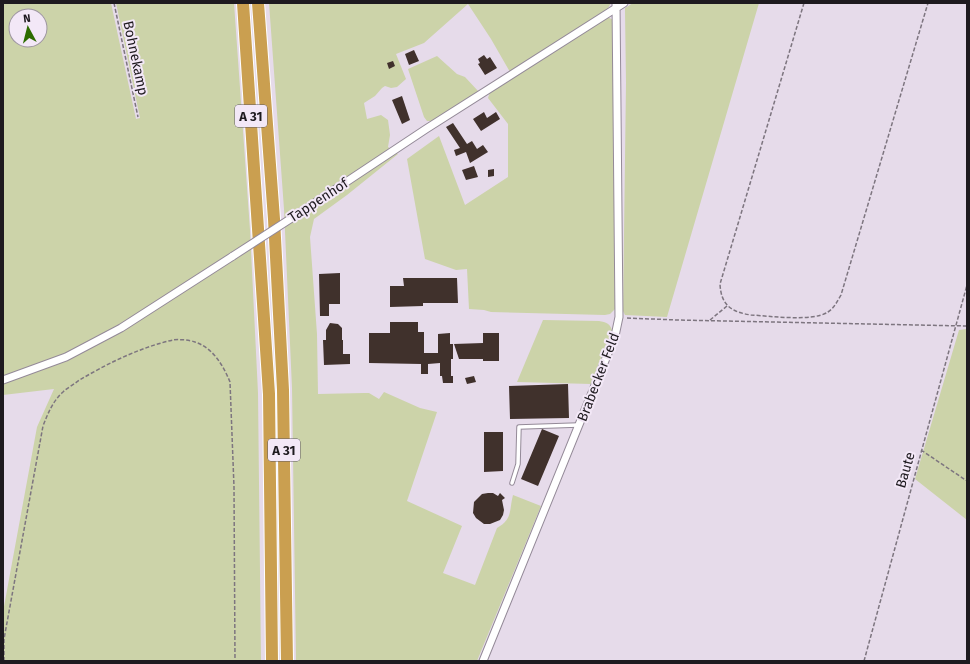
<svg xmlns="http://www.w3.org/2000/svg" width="970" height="664" font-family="'Fira Sans',sans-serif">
<rect width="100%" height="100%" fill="#e6dbea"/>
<path fill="#ccd3a9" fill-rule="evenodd" d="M3,3H111L136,119L140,118L116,3H234L250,230L258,393L261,661H3V612L37,427L54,389L3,395ZM16,16H40V40H16Z
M269,3H611L607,10L510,72L491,39L468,4L424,43L396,54L406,79L397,87L391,88L385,86L382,88L375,96L364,103L367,119L381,115L388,120L390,135L388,147L398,154L347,195L314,219L310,237L317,334L318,394L364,393H369L379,399L384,392L420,408L437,412L407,501L462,526L443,573L475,585L497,528C513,519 509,510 513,495L541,506L477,661H296L292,388L284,209Z
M633,3H759L667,317L625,315L623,311L626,83L625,11V8Z
M608,17L613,20L615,309L610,314L605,315L491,312L484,310L469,309L467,269L456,270L425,259L407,159L439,136L465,205L508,177V124L488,98L490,92Z
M437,56L457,74L465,77L479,92L433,121H427L424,117L408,69Z
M543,320L599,321C606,322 611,324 612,331L591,384L517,382Z
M967,329V520L915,479L959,330Z"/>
<path fill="#40312c" d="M414,50L419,61L409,65L405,54Z
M484,55L487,59L490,57L497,68L485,75L478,64L480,63L478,59Z
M393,61L395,66L389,69L387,63Z
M402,96L410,120L402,124L392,100Z
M484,112L487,118L496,112L500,119L481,131L473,119Z
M453,123L467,144L472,141L477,149L483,145L488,152L470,163L466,152L456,156L454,150L460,148L446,127Z
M474,166L478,177L466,180L462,170Z
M494,169V176L488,177V170Z
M340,273V304H329V316H320L319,274Z
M403,278H457L458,303H423V306L390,307V286H404Z
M390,322H418V332H424V353H438V334L450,333V344H453V359H451V376H453V383H443L442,376H440V363L428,364V374H421V364L369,363V333H390Z
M330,323L338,324L342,328V340H343V354H350V364L324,365L323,340H326V330Z
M483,333H499V361H483V359H459L454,344L483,343Z
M474,376L476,382L467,384L465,378Z
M568,384L569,418L510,419L509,386Z
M542,429L559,436L538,486L521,479Z
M484,432H503V471L484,472Z
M488,493H493L498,496L500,493L505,498L502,500L504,510L503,515L500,520L490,524H484L476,518L473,513L474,502L482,494Z"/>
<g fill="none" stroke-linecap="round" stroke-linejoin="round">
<g stroke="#948a98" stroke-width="5.5">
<path id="lane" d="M512,483L518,464L519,427L578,425"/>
</g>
<g stroke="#948a98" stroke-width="9">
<path id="street" d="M301,212L426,129L624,3
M3,380L66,357L121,328L233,256
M483,661L615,336L619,317L616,3"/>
</g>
<g stroke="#fff" stroke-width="14">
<path id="highway" d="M243,3L269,394L272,661
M258,3L274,219L283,390L287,661"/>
</g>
<path stroke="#7d757f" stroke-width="1.5" stroke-dasharray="4 2" stroke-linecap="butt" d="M114,3L138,117
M804,3L720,284C721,305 731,312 751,315C770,316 813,322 828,312C834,308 837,302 841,295L928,3
M627,318L677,320L967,326
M710,320L727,306
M921,450L967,481
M4,661V639L43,426C48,413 53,401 63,392C67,388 73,385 78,381C106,364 141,347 173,340C179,339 190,340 195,342C213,348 223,365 230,382L234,487L235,661
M864,661L967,285"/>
<use href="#lane" stroke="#fff" stroke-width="3.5"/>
<use href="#street" stroke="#fff" stroke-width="7"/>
<use href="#highway" stroke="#ca9f50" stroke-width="12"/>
<g stroke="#948a98" stroke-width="9" stroke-linecap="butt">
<path id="street-bridge" d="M233,256L301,212"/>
</g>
<use href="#street-bridge" stroke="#fff" stroke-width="7"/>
</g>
<g text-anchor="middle" stroke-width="4" stroke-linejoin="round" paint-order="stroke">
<g fill="#f3e8f7" stroke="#5e5860" stroke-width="1">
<rect x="235" y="105" width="32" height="22" rx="3"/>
<rect x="268" y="439" width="32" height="22" rx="3"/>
</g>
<g font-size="13" font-weight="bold" fill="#1e1a1f">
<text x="251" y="121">A 31</text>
<text x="284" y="455">A 31</text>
</g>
<g font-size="14" fill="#1e1a1f" stroke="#f3e8f7">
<text transform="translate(136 58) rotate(78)" y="5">Bohnekamp</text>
<text transform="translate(318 200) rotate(-33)" y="5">Tappenhof</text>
<text transform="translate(598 377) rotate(-69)" y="5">Brabecker Feld</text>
<text transform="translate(905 470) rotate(-74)" y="5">Baute</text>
</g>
</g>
<rect width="970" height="664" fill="none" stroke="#1e1a1f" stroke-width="8"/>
<g transform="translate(28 28) rotate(353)"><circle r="19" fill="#f3e8f7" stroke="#9e96a1"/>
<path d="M0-3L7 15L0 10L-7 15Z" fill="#2d6c00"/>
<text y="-6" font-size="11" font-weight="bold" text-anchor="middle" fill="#1e1a1f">N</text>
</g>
</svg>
